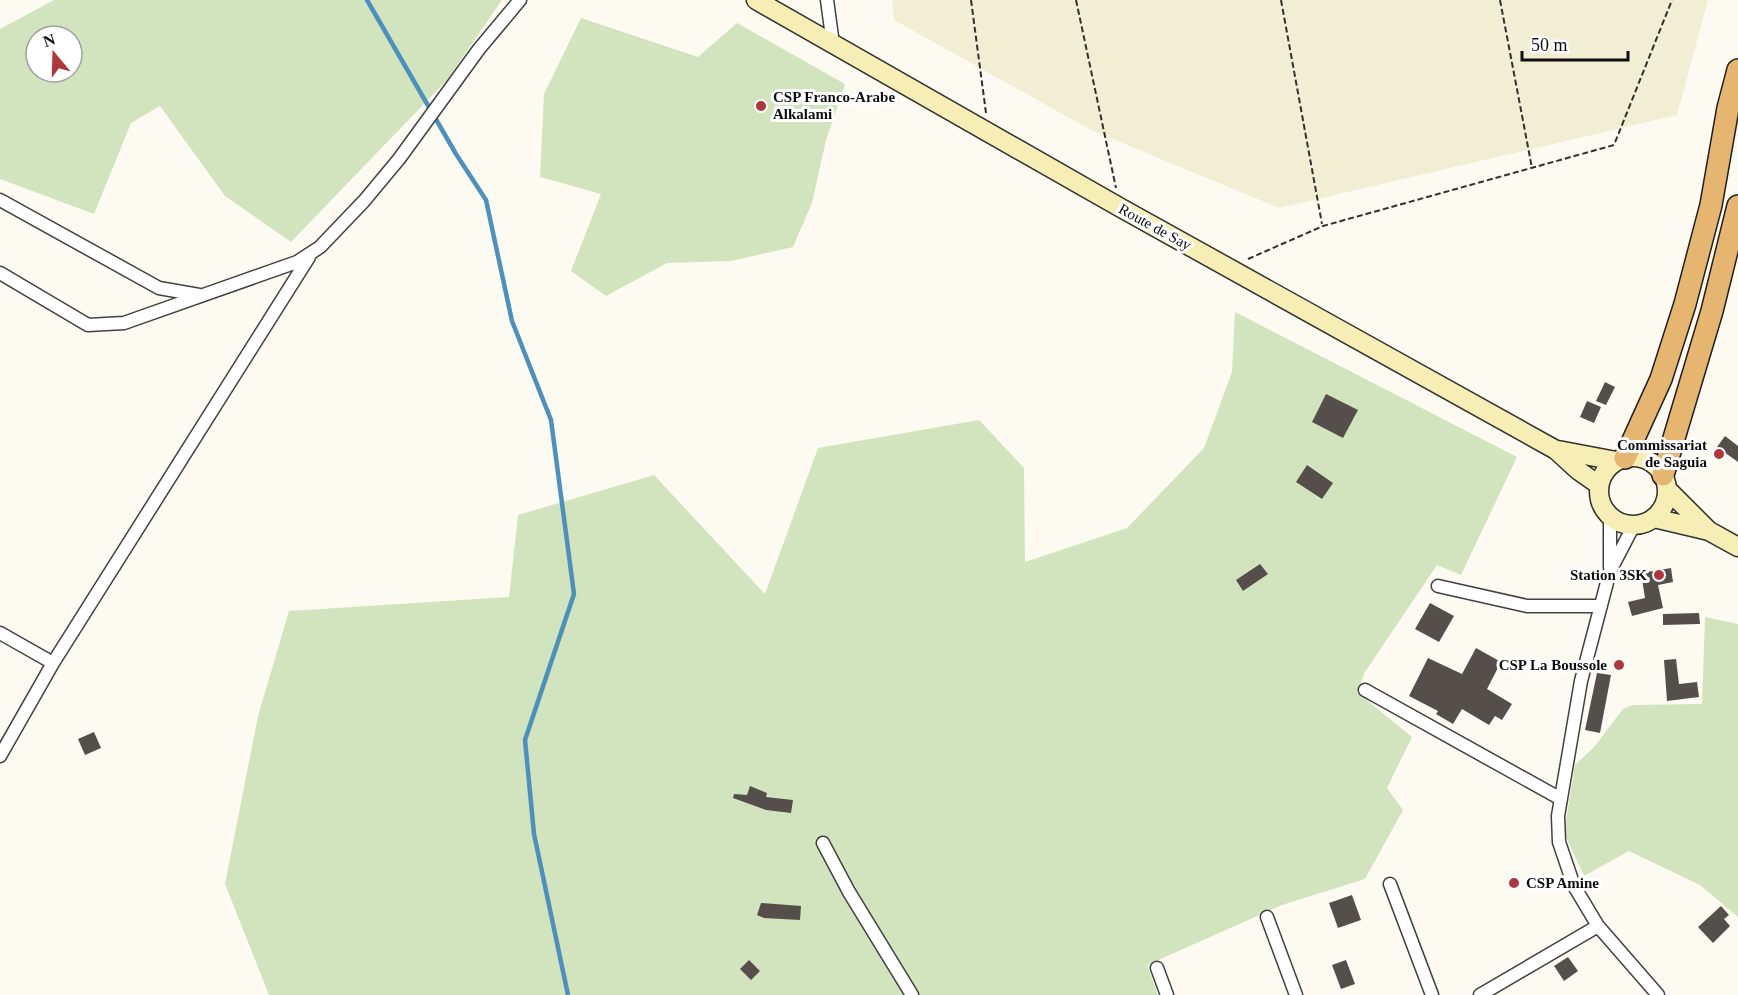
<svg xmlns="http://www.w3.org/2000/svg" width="1738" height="995" font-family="Georgia,serif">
<rect width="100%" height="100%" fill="#fdfbf1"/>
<path fill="#f1eed3" d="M892,0H1708L1677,115L1279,208L1091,130L894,20Z"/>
<path fill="#d2e4be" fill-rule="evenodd" d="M54,0H502L447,80L291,242L225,196L160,106L131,123L94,214L0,179V29ZM36,36H72V72H36Z
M581,18L698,57L737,23L845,84L826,140L812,203L793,247L731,261L667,263L606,296L571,271L601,194L540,177L544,94Z
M1235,312L1517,457L1461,575L1437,565L1365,672L1357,692L1412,737L1387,788L1403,810L1365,879L1282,905L1147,965L1158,995H269L225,884L258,716L289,611L509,597L518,515L654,475L765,594L818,448L979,420L1024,468L1025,562L1127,528L1204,448L1232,372Z
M1705,617L1738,624V917L1700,885L1629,851L1584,876L1564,833L1575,765L1594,747L1623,709L1633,705L1702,704Z"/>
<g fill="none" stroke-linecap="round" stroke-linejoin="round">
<path stroke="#4b90be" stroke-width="4.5" d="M367,0L456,154L486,200L512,321L551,420L574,594L525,740L534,834L568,995"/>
</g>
<path fill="#554f4c" d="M1605,382L1615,387L1606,405L1596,401Z
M1326,394L1358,410L1343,438L1312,422Z
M1587,401L1601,407L1594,423L1580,417Z
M1725,436L1738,446V462L1717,447Z
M1307,465L1333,483L1322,499L1296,482Z
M1260,564L1268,574L1243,591L1236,580Z
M1671,568L1673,582L1658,585L1663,608L1632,616L1628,602L1645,598L1641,573Z
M1430,603L1454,616L1439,642L1415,629Z
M1699,613L1700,624L1663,625V614Z
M1476,648L1501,662L1487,689L1512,704L1502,720L1495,716L1489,725L1462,709L1453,724L1436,714L1438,711L1409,696L1428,658L1462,674Z
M1676,659L1679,684L1697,682L1699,697L1667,701L1664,660Z
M1597,673L1611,675L1600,733L1585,730Z
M94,732L101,748L85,755L78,739Z
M750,786L767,793L766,797L793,800L791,813L766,810L733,798L734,794L747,795Z
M1352,895L1361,920L1338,928L1329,903Z
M761,903L801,906L800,920L764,918L757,915Z
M1721,906L1729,915L1724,919L1730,926L1713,943L1698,927Z
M1568,957L1578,971L1564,981L1554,966Z
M749,960L760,971L751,980L740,969Z
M1346,960L1355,984L1341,989L1332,965Z"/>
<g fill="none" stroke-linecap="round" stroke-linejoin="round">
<g stroke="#414141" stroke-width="15">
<path id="minor" d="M827,0L833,44
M0,200L159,288L199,295
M0,273L88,325L124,323L297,262L320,247L364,201L399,159L479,49L520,0
M1610,517V567
M1634,525L1610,571L1581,681L1558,816L1559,842L1574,886L1598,926L1658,995
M1438,586L1527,606H1601
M0,633L53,663
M1365,690L1561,799
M0,756L53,663L309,257
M823,843L849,892L912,995
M1390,884L1432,995
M1267,917L1296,995
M1157,968L1167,995
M1480,995L1598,926"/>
</g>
<g stroke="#303030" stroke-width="21">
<path id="secondary" d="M756,0L1121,208L1556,450L1579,471L1599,485
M1558,450L1616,461
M1599 491a34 34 0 1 1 68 0a34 34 0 1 1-68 0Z
M1667,489L1709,531L1738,547
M1654,518L1709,531"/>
</g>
<g stroke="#1f1f1f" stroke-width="24">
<path id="trunk" d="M1625,458L1661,379L1685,304L1711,205L1728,108L1738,70
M1663,475L1712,311L1738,206"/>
</g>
<path stroke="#303030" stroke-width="2" stroke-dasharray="6 3" stroke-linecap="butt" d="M971,0L986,113
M1076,0L1116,188
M1281,0L1322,224
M1500,0L1532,168
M1248,259L1323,226L1614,145L1672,0"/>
<use href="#minor" stroke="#fff" stroke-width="12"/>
<use href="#secondary" stroke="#f6eeb4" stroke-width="18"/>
<use href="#trunk" stroke="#e6b670" stroke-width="21"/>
</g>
<g fill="#ae363c" stroke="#fff" stroke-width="2">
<circle cx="761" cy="106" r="6"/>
<circle cx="1719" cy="454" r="6"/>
<circle cx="1659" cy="575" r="6"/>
<circle cx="1619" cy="665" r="6"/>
<circle cx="1514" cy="883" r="6"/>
</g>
<g text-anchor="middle" stroke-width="6" stroke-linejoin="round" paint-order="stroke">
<g font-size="15" font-weight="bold" fill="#0e0e0e" stroke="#fff" text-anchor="end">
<text x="773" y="102" text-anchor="start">CSP Franco-Arabe<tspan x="773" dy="17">Alkalami</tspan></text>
<text x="1707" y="450">Commissariat<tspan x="1707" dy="17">de Saguia</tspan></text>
<text x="1647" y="580">Station 3SK</text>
<text x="1607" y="670">CSP La Boussole</text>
<text x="1526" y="888" text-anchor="start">CSP Amine</text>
</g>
<g font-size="15" fill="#0e0e0e" stroke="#fff">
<text transform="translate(1155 227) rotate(29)" y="5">Route de Say</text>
</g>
</g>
<g transform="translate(54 54) rotate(341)"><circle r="28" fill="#ffffff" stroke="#9f9f9f" stroke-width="1.5"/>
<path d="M0-4.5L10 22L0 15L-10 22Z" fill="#ae363c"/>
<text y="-9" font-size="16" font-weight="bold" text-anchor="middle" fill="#0e0e0e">N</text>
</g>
<path d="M1522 51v9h106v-9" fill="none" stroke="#0e0e0e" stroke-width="3"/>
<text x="1531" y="51" font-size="18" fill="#0e0e0e" stroke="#ffffff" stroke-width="4.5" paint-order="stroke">50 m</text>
</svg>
